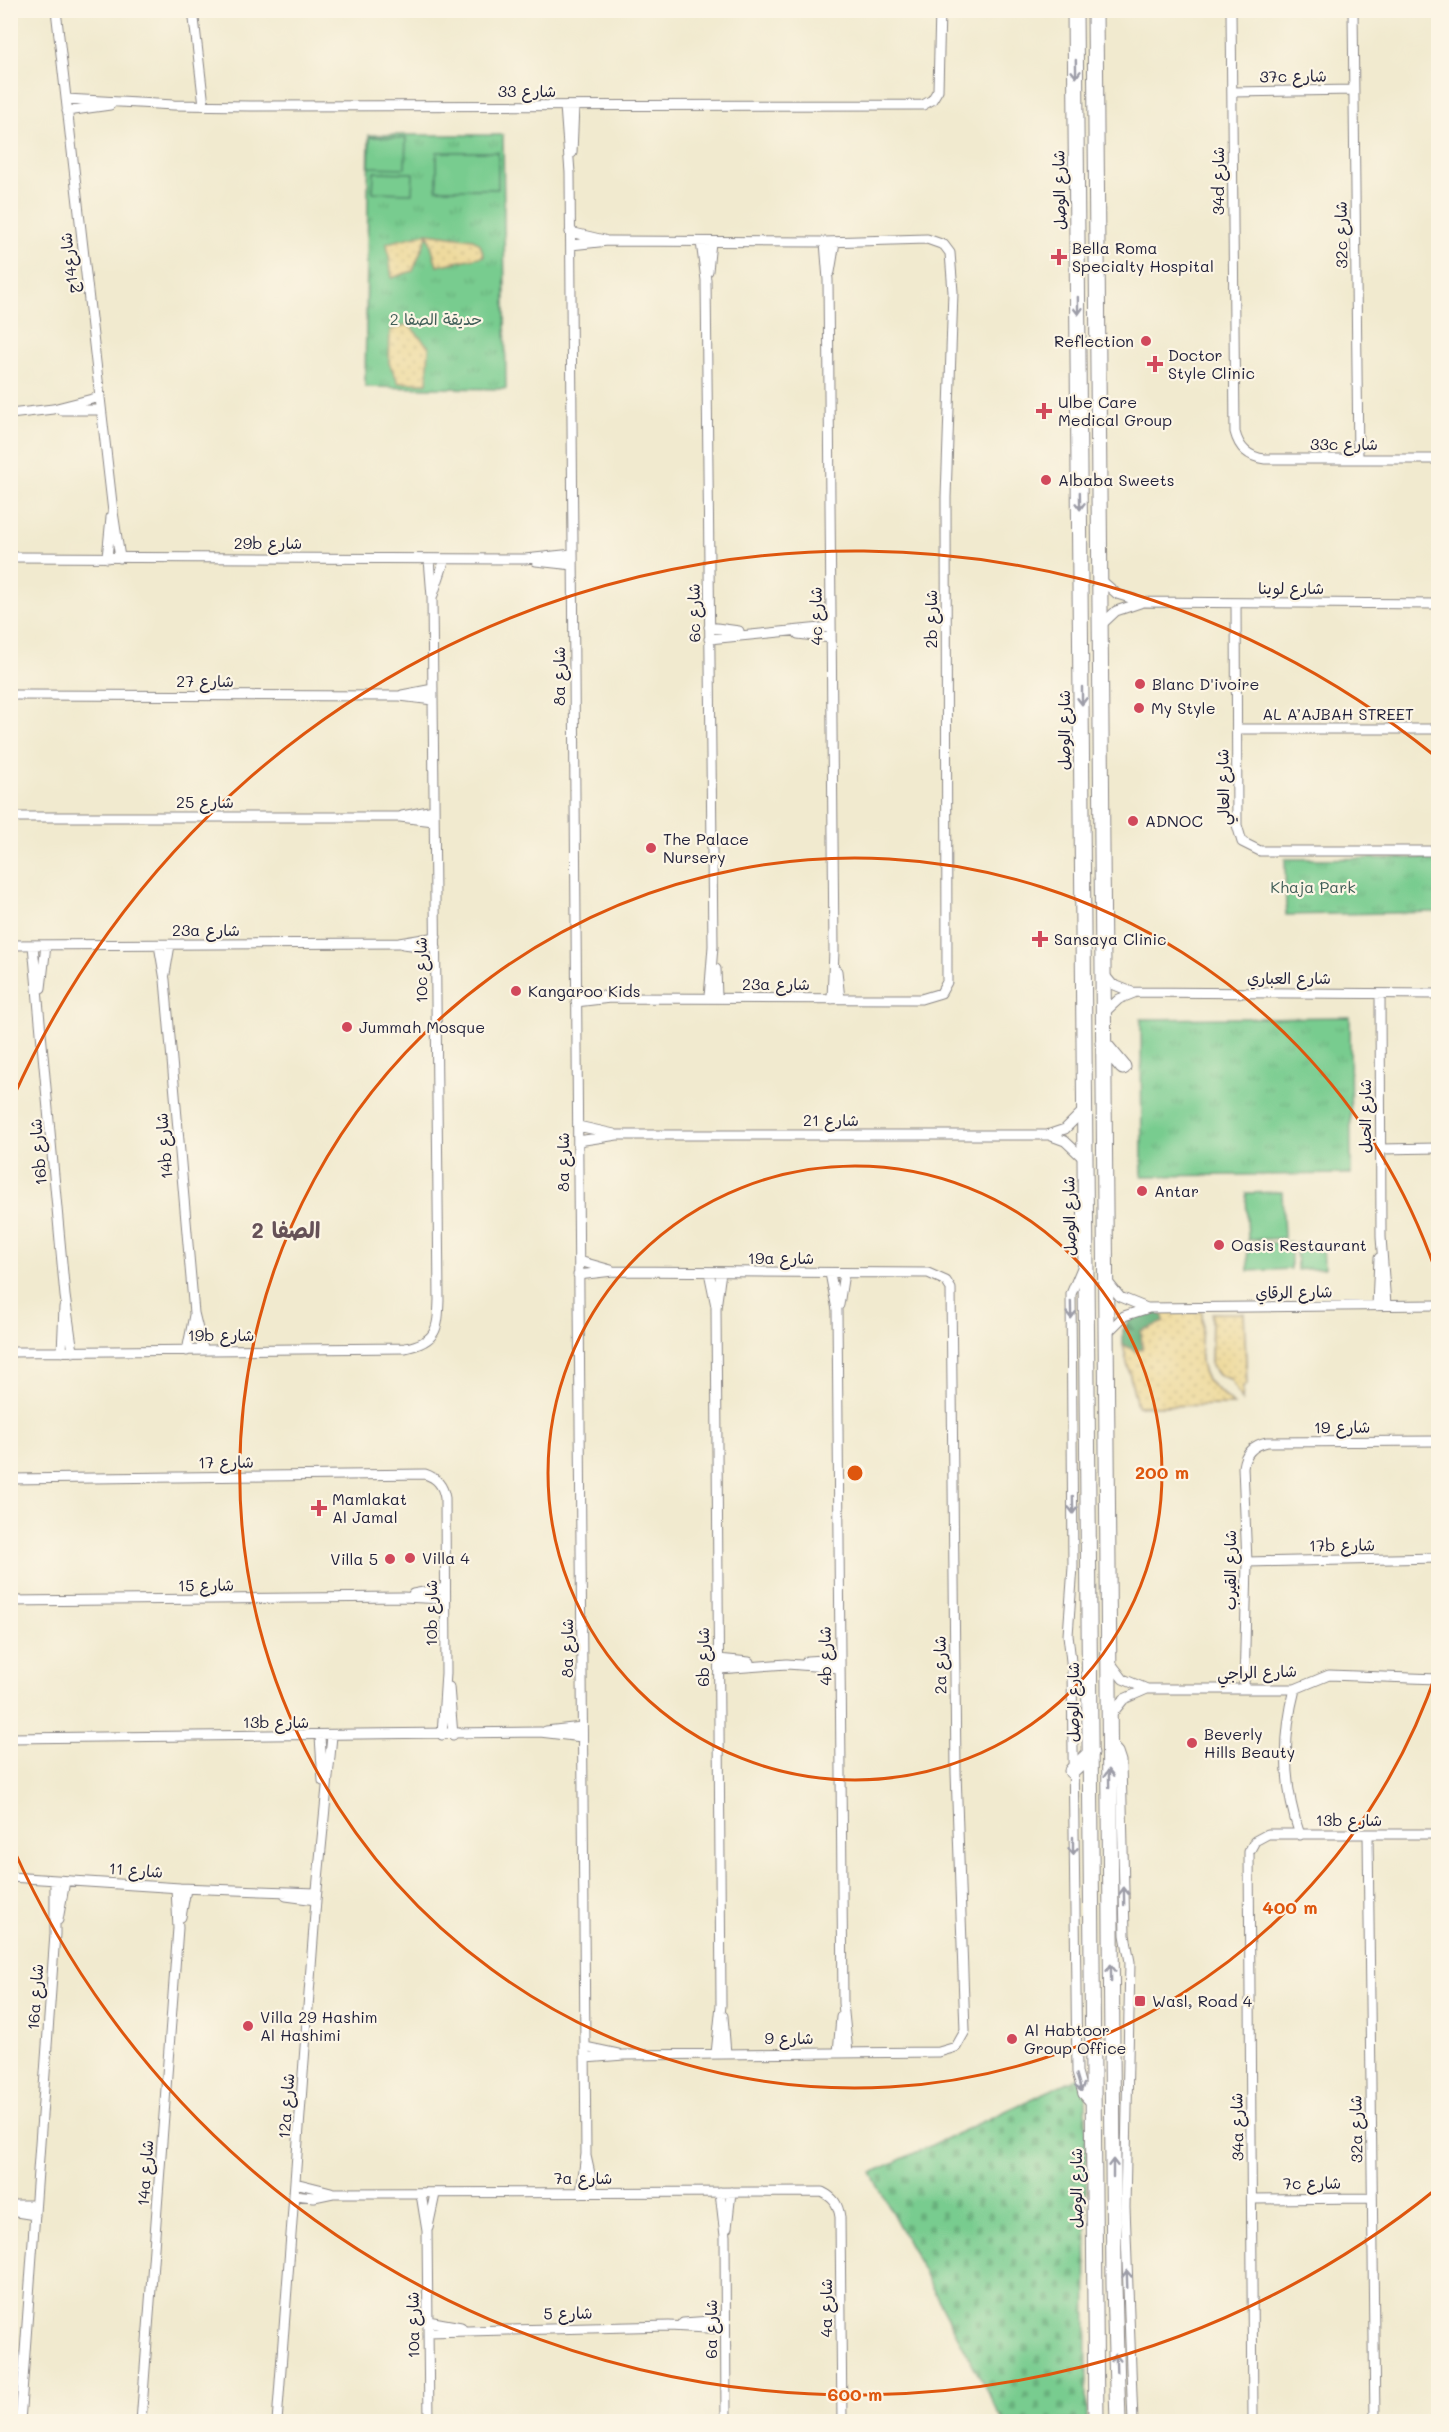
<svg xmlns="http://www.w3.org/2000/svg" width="1449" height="2432" font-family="Mali,'Playpen Sans Arabic',sans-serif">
<defs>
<pattern id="grass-tufts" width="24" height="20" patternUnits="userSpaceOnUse" patternTransform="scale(1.5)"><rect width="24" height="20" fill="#78cc8f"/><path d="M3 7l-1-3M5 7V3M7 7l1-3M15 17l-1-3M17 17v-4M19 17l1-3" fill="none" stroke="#68af7c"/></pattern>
<pattern id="forest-firs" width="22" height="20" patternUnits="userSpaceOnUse" patternTransform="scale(1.5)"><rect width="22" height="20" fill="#62b07a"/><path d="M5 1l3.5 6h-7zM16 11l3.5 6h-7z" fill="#508f65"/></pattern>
<pattern id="sand-dots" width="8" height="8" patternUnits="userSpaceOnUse" patternTransform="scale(1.5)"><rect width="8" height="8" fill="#eeda9e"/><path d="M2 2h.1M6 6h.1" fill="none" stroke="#ccbb89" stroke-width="1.8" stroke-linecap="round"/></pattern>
<pattern id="cemetery-stones" width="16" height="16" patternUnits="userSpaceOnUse" patternTransform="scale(1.5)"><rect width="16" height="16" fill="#78cc8f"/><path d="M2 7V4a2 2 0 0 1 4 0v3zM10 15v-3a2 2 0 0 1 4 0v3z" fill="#68af7c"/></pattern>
</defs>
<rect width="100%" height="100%" fill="#fcf5e5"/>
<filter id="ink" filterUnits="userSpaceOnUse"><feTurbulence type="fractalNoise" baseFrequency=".0167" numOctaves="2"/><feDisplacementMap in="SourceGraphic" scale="12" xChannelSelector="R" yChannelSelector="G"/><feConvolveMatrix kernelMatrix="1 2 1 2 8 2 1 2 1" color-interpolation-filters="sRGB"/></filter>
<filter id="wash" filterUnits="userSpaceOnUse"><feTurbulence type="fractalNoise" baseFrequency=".008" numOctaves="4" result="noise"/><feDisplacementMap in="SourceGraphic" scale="24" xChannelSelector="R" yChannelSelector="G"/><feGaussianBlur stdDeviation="1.35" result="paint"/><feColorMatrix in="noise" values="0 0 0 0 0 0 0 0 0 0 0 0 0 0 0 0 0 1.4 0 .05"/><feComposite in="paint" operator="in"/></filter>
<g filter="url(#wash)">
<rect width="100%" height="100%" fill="#f1eacf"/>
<path fill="url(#grass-tufts)" stroke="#4d7765" stroke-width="1.5" d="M369,135H503L506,389L365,387Z
M1438,858V912L1286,915L1285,859Z
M1350,1017L1351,1174L1142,1176L1141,1019Z
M1323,1242L1324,1268L1297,1270L1296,1244Z"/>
<path fill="url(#forest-firs)" stroke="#42695a" stroke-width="1.5" d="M1158,1311L1163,1316L1164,1322L1141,1331L1142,1349L1136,1351L1123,1345V1330L1130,1318Z"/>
<path fill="url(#sand-dots)" stroke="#887e6c" stroke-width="1.5" d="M428,233L473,239L480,244L484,256L437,266L428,234L413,271L392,278L387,243Z
M408,324L429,347L427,383H399L389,363L390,330Z
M1158,1311L1202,1312C1204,1334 1194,1363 1209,1382C1217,1391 1227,1396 1234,1405L1137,1406L1123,1345L1136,1351L1142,1349L1141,1331L1164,1322L1163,1316Z
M1212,1313H1244L1247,1385L1243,1387L1242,1401L1230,1379L1218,1375L1211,1366Z"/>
<path fill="url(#cemetery-stones)" stroke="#4d7765" stroke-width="1.5" d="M1079,2077H1085L1086,2087L1087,2421H1003L871,2173Z"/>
<path fill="#78cc8f" stroke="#4d7765" stroke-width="1.5" d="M370,137L406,138L405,168L369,167Z
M437,152H498V189H437Z
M374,172L413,173L412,193L373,192Z
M1282,1192L1284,1238L1248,1240L1246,1193Z
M1291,1242V1269L1248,1271L1247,1244Z"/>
</g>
<g filter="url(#ink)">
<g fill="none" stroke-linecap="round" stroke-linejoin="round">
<g stroke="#8a8685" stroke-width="11">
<path id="minor" d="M56,10L113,512L120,558
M193,10L204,105
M1231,10L1235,432C1239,448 1248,457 1265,459H1438
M1353,10L1358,459
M1232,92L1354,90
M66,99L174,105L250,106L923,105L932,100L938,90L940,10
M565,106L570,173L585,2047L586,2154L581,2193
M67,111L110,105
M572,153L574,106
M570,232L604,240
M701,242L706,280L713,946L709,998
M825,242L828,280L834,951L832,999
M571,245L608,241L825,242L927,239L944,245L950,253L953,292L946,497L947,982L941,993L921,999L610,998L576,1002
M708,271L711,242
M830,272L835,242
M61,410H101
M10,414L53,409L100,397
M10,557L525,559L573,554
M107,558L111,517
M536,561L573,565
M1100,579L1117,594L1143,602L1438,604
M433,595L445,559
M1236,603L1237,825L1242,842L1260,851H1438
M709,627L739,631
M1099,627L1116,611L1140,603
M798,634L831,638
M709,639L831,627
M10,695L400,696L433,700
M402,695L433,689
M1238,729H1438
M402,816L434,810
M10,817H400L434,821
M403,944L436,948
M10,945L399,943L436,937
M33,945L65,1296L73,1352
M159,945L165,980L194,1313L203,1350
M716,969L717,998
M837,971L840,999
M1103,973L1112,984L1132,992L1438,994
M165,974L170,945
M41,988L46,945
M576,993L602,996
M1380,994L1381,1237L1386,1305
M1104,1013L1119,999L1134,993
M578,1126L614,1134
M1049,1135L1065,1141L1084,1159
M578,1141L617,1135H1047L1065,1129L1084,1110
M1381,1149L1438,1148
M579,1261L611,1270
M1084,1263L1071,1294L1073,1567L1068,1635L1072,1670L1077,2072L1083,2094L1093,2105
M709,1272L716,1306
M830,1273L837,1310L843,2003L848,2053
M578,1275L613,1271L928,1273L946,1281L951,1289L956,1772L965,2031L956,2047L939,2052L624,2055L585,2058
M1107,1281L1120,1297L1147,1308
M839,1305L844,1273
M1377,1306L1379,1258
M1106,1334L1124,1316L1149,1308L1438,1305
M187,1351L194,1315
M10,1352L405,1348C437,1342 438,1329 439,1300L432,597L429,559
M62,1352L64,1307
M10,1479L425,1474C437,1478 443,1485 445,1498L446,1673L442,1735
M1247,1562L1438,1558
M413,1594L445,1588
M10,1601L402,1597L445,1599
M718,1659L749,1662
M807,1661L840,1659
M1110,1662L1123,1679L1147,1689H1295L1329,1675L1438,1679
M719,1669L787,1664L840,1668
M449,1687L453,1735
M1244,1689L1247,1562L1243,1467C1245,1453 1253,1445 1267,1442L1438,1441
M1295,1689C1282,1739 1283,1786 1300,1835
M1111,1715L1124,1699L1147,1689
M546,1731L582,1727
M320,1737L323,1781
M10,1738L540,1732L582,1737
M1109,1742L1118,1752L1121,1761L1125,1935L1130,1962L1125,2207L1133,2422
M1368,1835L1375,2422
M10,1877L180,1888L316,1893
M286,1896L316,1900
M181,1917L186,1889
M58,1920L65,1881
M723,2016L726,2054
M585,2047L618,2054
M838,2053L841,2017
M716,2054L721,2005L716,1308L721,1272
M586,2156L594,2192
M295,2183L331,2192
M720,2192L725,2236L726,2422
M421,2194L427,2231L429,2422
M294,2195L314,2197L333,2193L822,2192C834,2198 838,2204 840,2217L842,2422
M1253,2199L1372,2198
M10,2205H35
M10,2211L35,2215
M428,2227L435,2194
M727,2228L731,2192
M428,2321L461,2327
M683,2323L725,2320
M428,2332L669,2326L725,2329
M20,2422L55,1934V1880
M141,2422L178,1928L176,1888
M277,2422L316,1900L332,1736
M1253,2422L1249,1852L1255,1841L1268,1834H1438"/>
</g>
<g stroke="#8a8685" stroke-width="17">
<path id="primary" d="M1075,10L1096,2422
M1095,10L1114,2285L1118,2422
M1103,1043L1123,1067
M1072,1771L1091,1753"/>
</g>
<use href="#minor" stroke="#fff" stroke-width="9"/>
<use href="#primary" stroke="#fff" stroke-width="15"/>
</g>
<defs><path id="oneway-shaft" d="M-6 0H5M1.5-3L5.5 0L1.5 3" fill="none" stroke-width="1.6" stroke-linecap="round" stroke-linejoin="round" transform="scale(1.5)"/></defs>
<g stroke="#9c9ca7">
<use href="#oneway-shaft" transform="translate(1076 69) rotate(89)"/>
<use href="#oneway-shaft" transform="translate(1078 306) rotate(89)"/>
<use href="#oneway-shaft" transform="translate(1080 501) rotate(89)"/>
<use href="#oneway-shaft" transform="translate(1082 696) rotate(90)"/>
<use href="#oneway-shaft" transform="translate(1071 1310) rotate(89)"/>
<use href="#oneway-shaft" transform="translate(1073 1505) rotate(89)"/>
<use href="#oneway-shaft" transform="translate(1109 1778) rotate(-91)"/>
<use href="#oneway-shaft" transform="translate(1073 1846) rotate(90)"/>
<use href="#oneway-shaft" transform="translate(1124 1896) rotate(-91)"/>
<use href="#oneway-shaft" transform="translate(1111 1973) rotate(-91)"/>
<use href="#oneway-shaft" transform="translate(1079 2083) rotate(74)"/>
<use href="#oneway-shaft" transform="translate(1113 2168) rotate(-90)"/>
<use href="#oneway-shaft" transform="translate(1127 2279) rotate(-92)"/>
<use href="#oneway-shaft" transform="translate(1116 2363) rotate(-92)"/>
</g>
</g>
<g fill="none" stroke="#de560e" stroke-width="3">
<circle cx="855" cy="1473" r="307"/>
<path d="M1438 1668A615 615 0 1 1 1438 1278"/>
<path d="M1435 2190A922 922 0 0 1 13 1848M13 1098A922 922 0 0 1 1435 756"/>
</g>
<g fill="#d1495b" stroke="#fcf5e5" stroke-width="2">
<path d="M1056 248h6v6h6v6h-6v6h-6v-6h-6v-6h6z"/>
<circle cx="1146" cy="341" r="6"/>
<path d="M1152 355h6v6h6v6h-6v6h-6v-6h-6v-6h6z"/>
<path d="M1041 402h6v6h6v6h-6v6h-6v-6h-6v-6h6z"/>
<circle cx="1046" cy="480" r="6"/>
<circle cx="1140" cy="684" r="6"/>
<circle cx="1139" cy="708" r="6"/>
<circle cx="1133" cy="821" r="6"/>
<circle cx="651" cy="848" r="6"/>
<path d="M1037 930h6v6h6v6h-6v6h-6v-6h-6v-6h6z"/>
<circle cx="516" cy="991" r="6"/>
<circle cx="347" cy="1027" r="6"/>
<circle cx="1142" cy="1191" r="6"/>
<circle cx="1219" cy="1245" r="6"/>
<path d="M316 1499h6v6h6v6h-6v6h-6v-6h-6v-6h6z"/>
<circle cx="410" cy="1558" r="6"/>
<circle cx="390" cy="1559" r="6"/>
<circle cx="1192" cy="1743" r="6"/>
<rect x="1134" y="1995" width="12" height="12" rx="3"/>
<circle cx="248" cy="2026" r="6"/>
<circle cx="1012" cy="2039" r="6"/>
</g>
<g text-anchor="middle" stroke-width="4.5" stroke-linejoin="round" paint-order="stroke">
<g font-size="16" fill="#22223b" stroke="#fcf5e5">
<text transform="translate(1293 76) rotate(-1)" y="6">37c شارع</text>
<text x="527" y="97">شارع 33</text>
<text transform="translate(1218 181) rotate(-90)" y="6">34d شارع</text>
<text transform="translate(1059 190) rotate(-91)" y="6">شارع الوصل</text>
<text transform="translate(1341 235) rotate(-91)" y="6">32c شارع</text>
<text transform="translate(69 263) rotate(-97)" y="6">شارع14ج</text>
<text x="1344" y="450">33c شارع</text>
<text x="268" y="549">29b شارع</text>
<text x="1291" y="594">شارع لوينا</text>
<text transform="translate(694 613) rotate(-91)" y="6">6c شارع</text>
<text transform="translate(816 616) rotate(-91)" y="6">4c شارع</text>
<text transform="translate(931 619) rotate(-90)" y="6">2b شارع</text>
<text transform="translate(559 676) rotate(-90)" y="6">8a شارع</text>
<text x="205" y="687">شارع 27</text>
<text x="1338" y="720">AL A’AJBAH STREET</text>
<text transform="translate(1064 730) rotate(-90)" y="6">شارع الوصل</text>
<text transform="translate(1223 787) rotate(-91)" y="6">شارع العالي</text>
<text x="205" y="808">شارع 25</text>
<text x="206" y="936">23a شارع</text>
<text transform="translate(421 970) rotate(-91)" y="6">10c شارع</text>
<text x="1289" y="984">شارع العباري</text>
<text x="776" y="990">23a شارع</text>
<text transform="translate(1365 1116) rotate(-90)" y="6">شارع الحبل</text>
<text x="831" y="1126">شارع 21</text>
<text transform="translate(164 1146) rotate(-95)" y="6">14b شارع</text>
<text transform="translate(38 1152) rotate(-95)" y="6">16b شارع</text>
<text transform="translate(563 1162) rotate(-90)" y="6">8a شارع</text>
<text transform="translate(1069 1216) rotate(-91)" y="6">شارع الوصل</text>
<text x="781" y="1264">19a شارع</text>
<text transform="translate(1294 1292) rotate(-1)" y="6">شارع الرقاي</text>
<text x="221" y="1341">19b شارع</text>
<text transform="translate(1342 1427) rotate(-1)" y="6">شارع 19</text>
<text transform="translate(226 1462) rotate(-1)" y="6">شارع 17</text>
<text transform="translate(1342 1545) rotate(-1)" y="6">17b شارع</text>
<text transform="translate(1230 1570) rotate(-90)" y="6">شارع القيرب</text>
<text transform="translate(206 1585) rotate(-1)" y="6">شارع 15</text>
<text transform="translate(431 1613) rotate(-90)" y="6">10b شارع</text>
<text transform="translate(567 1648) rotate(-90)" y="6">8a شارع</text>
<text transform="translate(825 1656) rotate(-91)" y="6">4b شارع</text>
<text transform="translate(703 1657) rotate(-90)" y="6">6b شارع</text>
<text transform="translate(940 1665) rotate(-91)" y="6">2a شارع</text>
<text transform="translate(1257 1672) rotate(-2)" y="6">شارع الراجي</text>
<text transform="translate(1073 1702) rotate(-90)" y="6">شارع الوصل</text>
<text x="276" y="1728">13b شارع</text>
<text x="1349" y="1826">13b شارع</text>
<text transform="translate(136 1870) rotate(4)" y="6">شارع 11</text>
<text transform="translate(35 1997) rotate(-86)" y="6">16a شارع</text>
<text x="789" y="2044">شارع 9</text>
<text transform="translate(286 2106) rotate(-86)" y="6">12a شارع</text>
<text transform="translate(1237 2127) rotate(-91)" y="6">34a شارع</text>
<text transform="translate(1356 2129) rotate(-91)" y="6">32a شارع</text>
<text transform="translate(145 2173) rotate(-86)" y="6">14a شارع</text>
<text x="583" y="2184">7a شارع</text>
<text transform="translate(1312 2183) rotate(-1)" y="6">7c شارع</text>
<text transform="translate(1076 2188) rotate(-90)" y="6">شارع الوصل</text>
<text transform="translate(826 2308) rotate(-90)" y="6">4a شارع</text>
<text transform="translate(568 2313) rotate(-1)" y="6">شارع 5</text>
<text transform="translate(413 2325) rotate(-91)" y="6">10a شارع</text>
<text transform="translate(711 2329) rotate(-90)" y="6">6a شارع</text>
</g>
<g font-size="16" fill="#22223b" stroke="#fcf5e5" text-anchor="start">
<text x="1072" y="254">Bella Roma<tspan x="1072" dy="18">Specialty Hospital</tspan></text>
<text x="1134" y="347" text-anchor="end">Reflection</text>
<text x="1168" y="361">Doctor<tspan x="1168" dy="18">Style Clinic</tspan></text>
<text x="1058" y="408">Ulbe Care<tspan x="1058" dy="18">Medical Group</tspan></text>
<text x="1058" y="486">Albaba Sweets</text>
<text x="1152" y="690">Blanc D'ivoire</text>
<text x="1151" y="714">My Style</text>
<text x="1145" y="827">ADNOC</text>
<text x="663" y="845">The Palace<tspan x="663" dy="18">Nursery</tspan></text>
<text x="1054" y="945">Sansaya Clinic</text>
<text x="528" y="997">Kangaroo Kids</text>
<text x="359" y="1033">Jummah Mosque</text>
<text x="1154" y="1197">Antar</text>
<text x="1231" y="1251">Oasis Restaurant</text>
<text x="332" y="1505">Mamlakat<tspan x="332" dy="18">Al Jamal</tspan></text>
<text x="422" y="1564">Villa 4</text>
<text x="378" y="1565" text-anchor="end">Villa 5</text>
<text x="1204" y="1740">Beverly<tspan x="1204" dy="18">Hills Beauty</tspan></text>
<text x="1152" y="2007">Wasl, Road 4</text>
<text x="260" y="2023">Villa 29 Hashim<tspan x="260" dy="18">Al Hashimi</tspan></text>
<text x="1024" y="2036">Al Habtoor<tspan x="1024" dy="18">Group Office</tspan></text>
</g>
<g font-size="16" fill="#405e58" stroke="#fcf5e5">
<text x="436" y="325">حديقة الصفا 2</text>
<text x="1313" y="893">Khaja Park</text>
</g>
<g font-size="22" font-weight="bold" fill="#665258" stroke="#fcf5e5">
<text x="286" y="1238">الصفا 2</text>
</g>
</g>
<circle cx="855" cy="1473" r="9" fill="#de560e" stroke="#fcf5e5" stroke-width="3"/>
<g font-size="18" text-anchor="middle" font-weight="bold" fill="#de560e" stroke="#fcf5e5" stroke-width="4.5" stroke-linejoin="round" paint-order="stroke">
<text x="1162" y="1479">200 m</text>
<text x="1290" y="1914">400 m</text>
<text x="855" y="2401">600 m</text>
</g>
<rect width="1449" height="2432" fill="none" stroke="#fcf5e5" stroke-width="36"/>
</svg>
